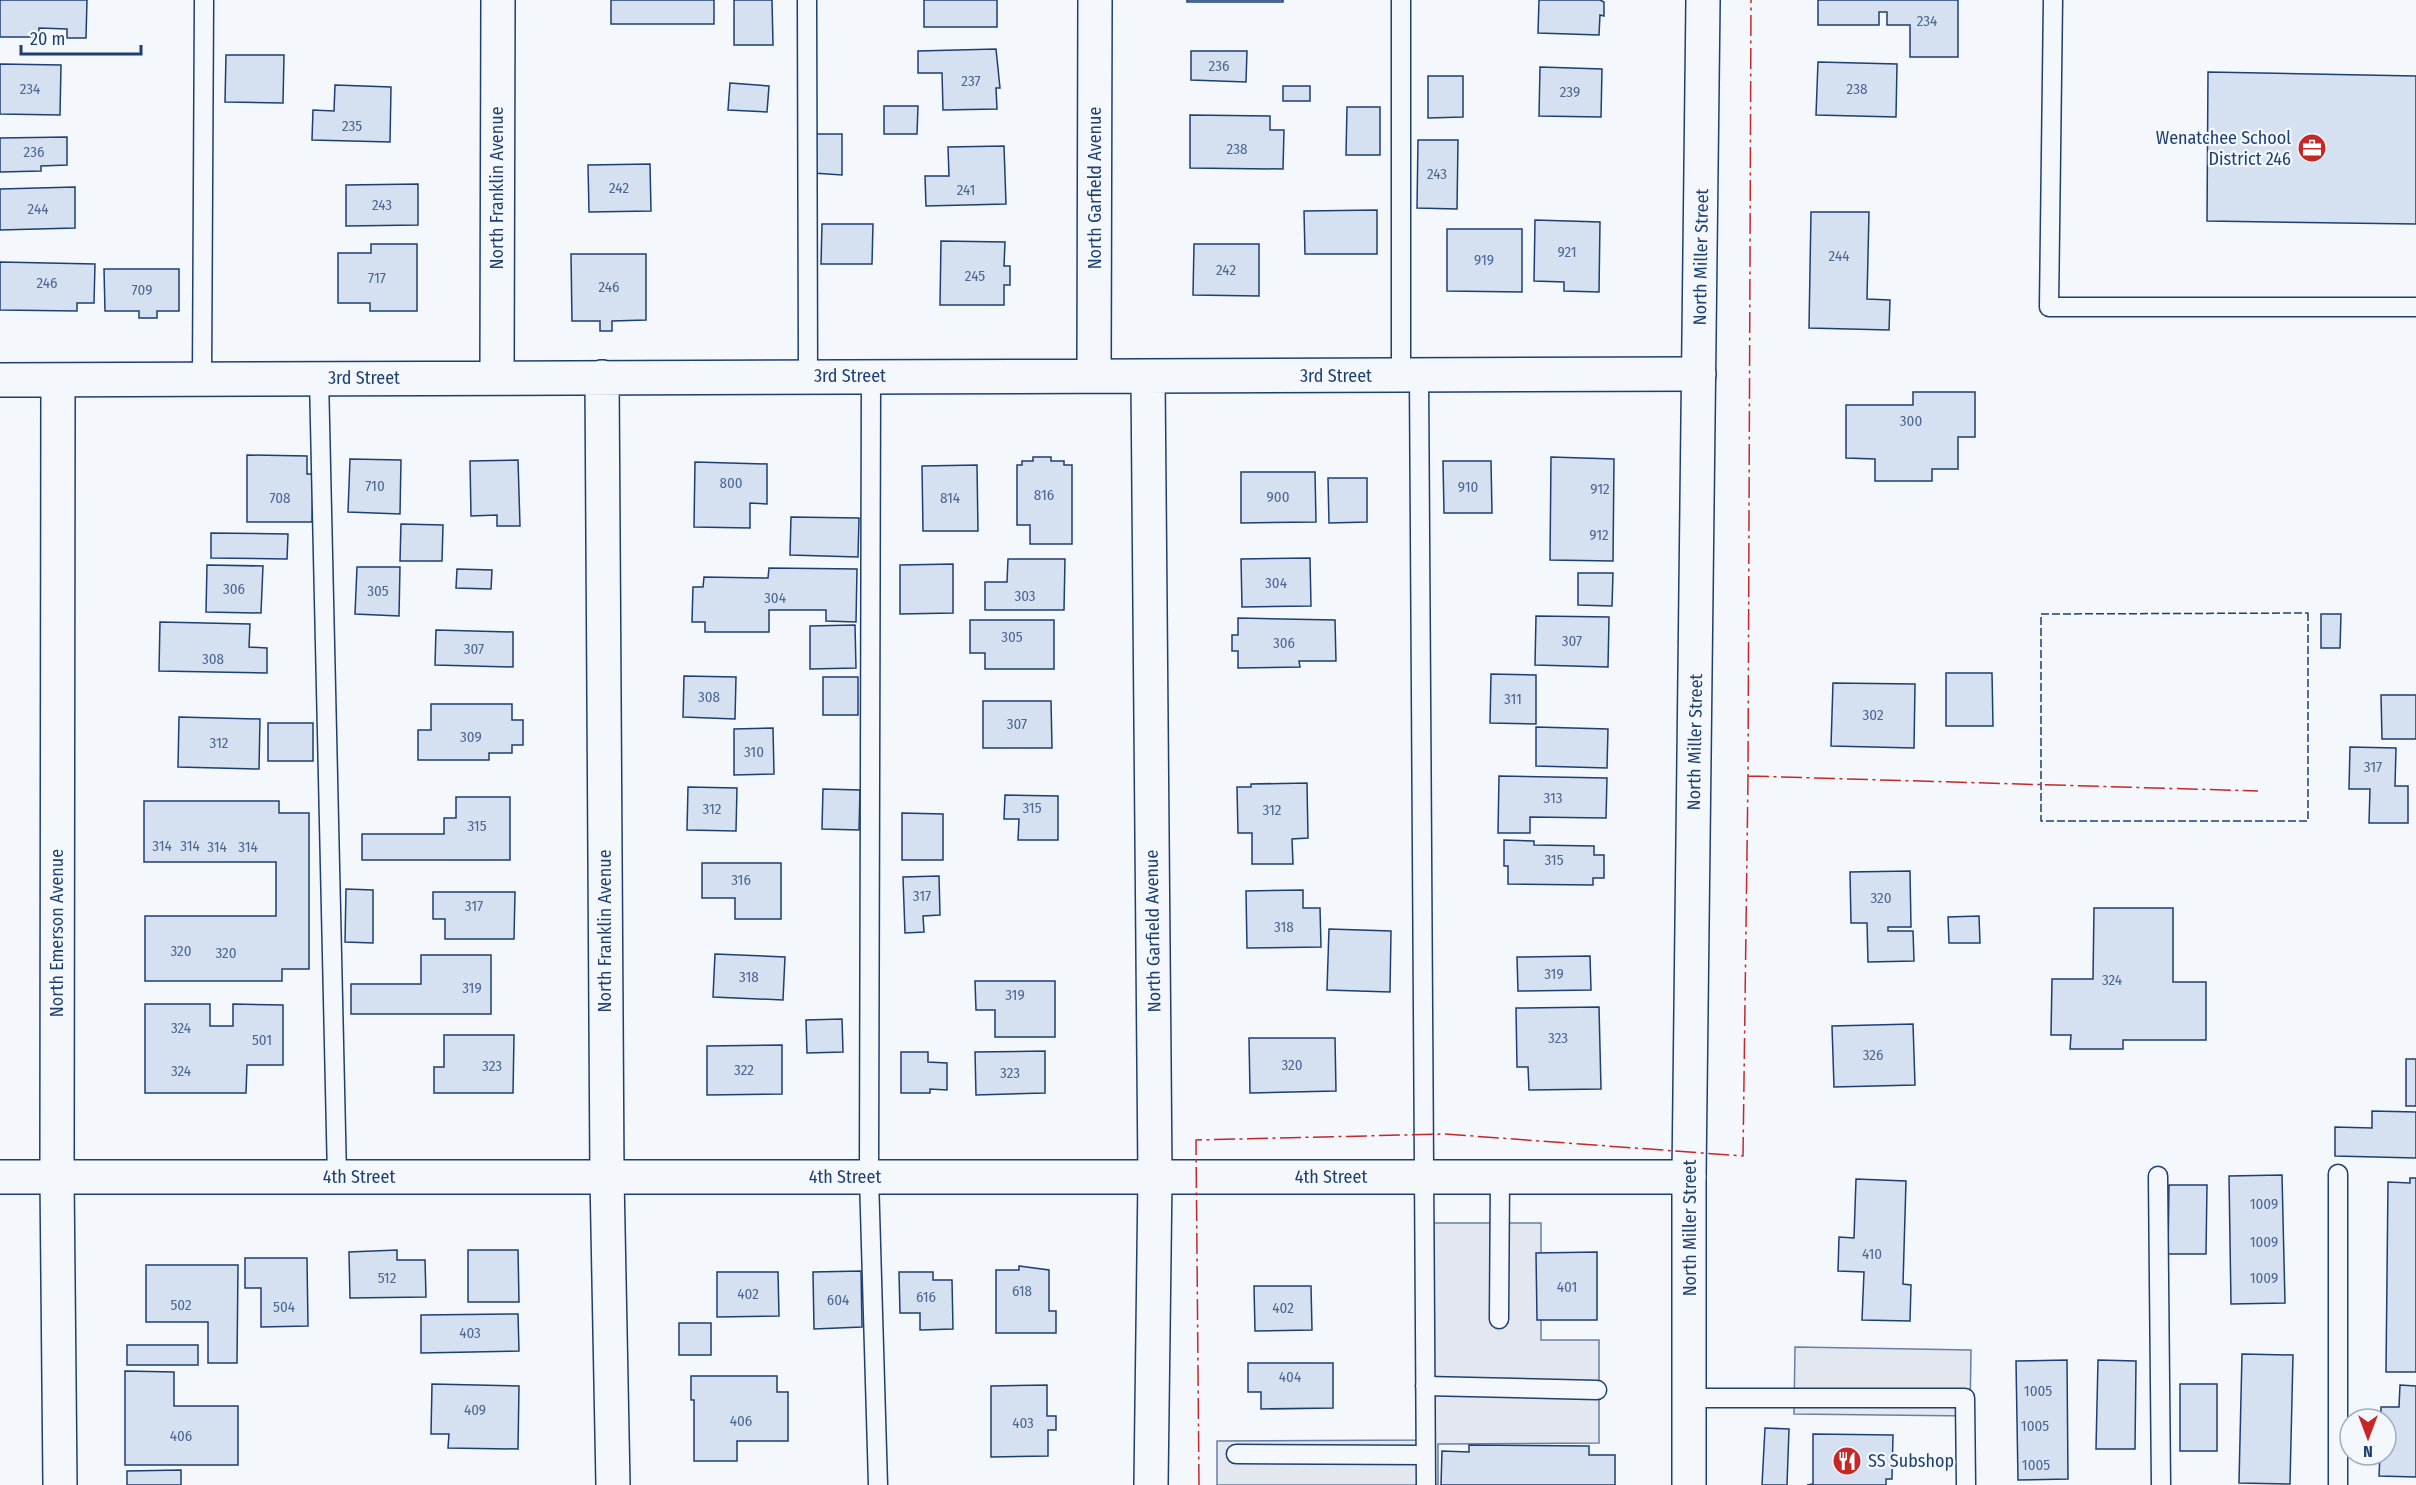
<svg xmlns="http://www.w3.org/2000/svg" width="2416" height="1485" font-family="'Fira Sans Condensed',sans-serif">
<rect width="100%" height="100%" fill="#f4f7fb"/>
<path fill="#e3e8f0" stroke="#687fa3" stroke-width="1.5" d="M1423,1223H1541V1340H1599V1443L1438,1444V1485H1217V1441L1424,1440Z
M1795,1347L1971,1350L1970,1416L1794,1414Z"/>
<path fill="#d5e0f0" stroke="#1d3f73" stroke-width="1.5" d="M0,0H87L86,38H67V29L39,28V37H0Z
M611,0H714V24H611Z
M734,0H772L773,45H734Z
M924,0H997V27H924Z
M1187,0H1283V2H1187Z
M1539,0H1600L1604,2V16L1600,15L1599,35L1538,33Z
M1818,0H1958V57H1910V25H1887V12H1879V25H1818Z
M996,49L1000,88H996L997,109L943,110L942,73H918V51Z
M1191,51H1247L1246,82L1191,80Z
M226,55H284L283,103L225,102Z
M1818,62L1897,64L1896,117L1816,115Z
M0,64L61,65L60,115L0,114Z
M1540,67L1602,69L1601,117L1539,116Z
M2208,72L2416,76V224L2207,221Z
M1428,76H1463V117L1428,118Z
M730,83L769,86L767,112L728,110Z
M335,85L391,87L390,142L312,140L313,110L334,111Z
M1283,86H1310V101H1283Z
M884,106H918L917,134H884Z
M1347,107H1380V155H1346Z
M1190,115L1270,116V130H1284L1283,169L1190,168Z
M814,134H842V175L813,173Z
M67,137V165L41,166V171L0,172V138Z
M1418,140H1458L1457,209L1417,208Z
M1004,146L1006,204L926,206L925,176H949L948,147Z
M650,164L651,211L589,212L588,165Z
M418,184V225L346,226V185Z
M75,187V228L0,230V189Z
M1377,210V254H1305L1304,211Z
M1811,212H1869L1867,299L1890,300L1889,330L1809,328Z
M1535,220L1600,222L1599,292L1564,291V282L1534,281Z
M822,224H873L872,264H821Z
M1447,229H1522V292L1447,291Z
M941,241L1005,242L1004,266H1010V285H1004V305H940Z
M371,244H417V311H370V303H338V253H371Z
M1194,244H1259V296L1193,295Z
M571,254H646V320L612,321V331H600V321H572Z
M0,262L95,264L94,303H77V311L0,310Z
M104,269H179V311H157V318H139V311H105Z
M1913,392H1975V437H1958V469H1932V481H1875V459L1846,458V405H1913Z
M247,455L307,456V474H313L312,522H247Z
M1033,457H1051V461H1064V465H1072V544H1030V525H1017V465H1022V461H1033Z
M1551,457L1614,459L1613,561L1550,560Z
M350,459L401,460L400,514L348,512Z
M518,460L520,526H497V515L471,516L470,461Z
M1443,461H1491L1492,513H1444Z
M695,462L767,464V504L750,503V528L694,527Z
M977,465L978,531H923L922,466Z
M1241,472H1315L1316,522L1241,523Z
M1328,478H1367V522L1329,523Z
M791,517L859,518L858,557L790,555Z
M401,524L443,525L442,561H400Z
M211,533L288,534L287,559L211,558Z
M1310,558L1311,606L1242,607L1241,559Z
M1008,559H1065L1064,610H985V582H1007Z
M953,564V613L900,614V565Z
M207,565L263,566L261,613L206,612Z
M357,567H400L399,616L355,614Z
M769,568L857,569L856,622L826,621V610H769V632H705V622H692L693,587H703L704,577L768,578Z
M457,569L492,570L491,589L456,588Z
M1578,573H1613L1612,606L1578,605Z
M2321,614H2341L2340,648H2321Z
M1536,616L1609,617L1608,667L1535,665Z
M1238,618L1335,620L1336,661H1299L1300,667L1238,668V651H1232V635H1238Z
M970,620H1054V669H985V653H970Z
M160,622L250,624L249,647L267,648V673L159,671Z
M855,625L856,668L810,669V626Z
M436,630L513,632V667L435,665Z
M1946,673H1992L1993,726H1946Z
M1491,674L1536,675V724L1490,723Z
M684,676L736,677L735,719L683,717Z
M823,677H858V715H823Z
M1833,683L1915,684L1914,748L1831,746Z
M2381,695H2416V739H2382Z
M983,701H1051L1052,748H983Z
M431,704H512V720H523V745H512V753H489V760H418V730H431Z
M179,717L260,719L259,769L178,767Z
M268,723H313V761H268Z
M1536,727L1608,729L1607,768L1536,766Z
M773,728L774,774L734,775V729Z
M2350,747L2396,748L2395,786H2408V823H2369L2370,789H2349Z
M1499,776L1607,778L1606,818L1530,817V833H1498Z
M1307,783L1308,838L1292,839L1293,864H1252V833H1238L1237,787H1251V784Z
M688,787L737,788L736,831L687,830Z
M823,789L860,790L859,830L822,829Z
M1005,795L1058,796V840H1018L1019,819H1004Z
M456,797H510V860H362V834H444V818H456Z
M144,801H279V813H309V969H282V981H145V916H276V862H144Z
M902,813L943,814V860H902Z
M1504,840L1534,841V845L1594,846V855H1604V878H1593V885L1508,884V866H1504Z
M702,863H781V919H735V898H702Z
M1910,871L1911,927H1888V931H1913L1914,961L1868,962L1867,923H1851L1850,872Z
M939,876L940,915L923,916L924,932L905,933L903,877Z
M346,889L373,890V943L345,942Z
M1303,890V908H1320L1321,947L1247,948L1246,891Z
M433,892H515L514,939H445V919H433Z
M2094,908H2173V982H2206V1040H2123V1049H2070L2071,1035H2051L2052,979H2093Z
M1979,916L1980,943H1949L1948,917Z
M1329,929L1391,931L1390,992L1327,990Z
M715,954L785,957L783,1000L713,997Z
M421,955H491V1014H351V984H421Z
M1590,956L1591,990L1518,991L1517,957Z
M975,981H1055V1037H995V1010H976Z
M145,1004H210V1026H233V1004L283,1005V1065H247L246,1093H145Z
M1599,1007L1601,1089L1529,1090L1528,1067H1517L1516,1008Z
M842,1019L843,1052L807,1053L806,1020Z
M1913,1024L1915,1085L1834,1087L1832,1026Z
M444,1035H514L513,1093H434V1067H444Z
M1249,1038H1335L1336,1091L1250,1093Z
M782,1045V1094L707,1095V1046Z
M1045,1051V1093L976,1095L975,1052Z
M901,1052H928V1062L947,1063V1090L930,1089V1093H901Z
M2406,1059H2416V1106H2406Z
M2372,1111L2416,1112V1158L2335,1156V1127L2372,1128Z
M2282,1175L2285,1303L2231,1304L2229,1176Z
M2410,1178H2416V1372H2386L2388,1182L2410,1183Z
M1856,1179L1906,1181L1903,1284L1911,1285L1910,1321L1862,1320L1864,1272L1838,1271L1839,1237L1854,1238Z
M2169,1185H2207L2206,1254H2168Z
M397,1250V1260H425L426,1297L350,1298L349,1252Z
M468,1250H518L519,1302H468Z
M1597,1252V1320H1537L1536,1253Z
M245,1258H307L308,1326L261,1327V1288H245Z
M146,1265H238L237,1363H208V1322H146Z
M1019,1266L1049,1270V1311H1056V1333H996V1270H1019Z
M861,1271L862,1327L814,1329L813,1272Z
M717,1272H778L779,1316L717,1317Z
M899,1272H933V1280H952L953,1329L920,1330V1313H900Z
M1254,1286H1311L1312,1330L1255,1331Z
M518,1314L519,1351L421,1353V1315Z
M679,1323H711V1355H679Z
M127,1345H198V1365H127Z
M2242,1354L2293,1355L2290,1484L2239,1483Z
M2067,1360L2068,1479L2018,1480L2016,1361Z
M2098,1360L2136,1361L2135,1449H2096Z
M1248,1363H1333V1408L1261,1409V1392H1248Z
M125,1371L174,1372V1406H238V1465H125Z
M691,1376H777V1392H788V1441H737V1461H694V1400H691Z
M432,1384L519,1386L518,1449L448,1448L449,1434H431Z
M2180,1384H2217V1451H2180Z
M1047,1385V1416H1056V1430H1048V1456L991,1457V1386Z
M2400,1385L2416,1386V1477L2379,1476L2380,1455H2386V1419H2381V1407H2399Z
M1765,1428L1789,1429L1787,1485H1762Z
M1813,1434L1893,1435L1892,1479H1886V1485H1807L1813,1484Z
M1469,1445L1589,1446V1455H1615V1485H1441L1442,1451L1469,1452Z
M181,1470V1485H127V1471Z"/>
<g fill="none" stroke-linecap="round" stroke-linejoin="round">
<g stroke="#1d3f73" stroke-width="21">
<path id="lane" d="M807,0L808,376
M1401,0V376
M2053,0L2049,307H2416
M871,376L869,1177L878,1485
M1419,376L1426,1485
M319,378L337,1177
M202,379L204,0
M2338,1174V1485
M2158,1176L2161,1485
M1499,1319L1500,1177
M1425,1386L1597,1390
M1689,1398H1965L1966,1485
M1236,1454L1425,1455"/>
</g>
<g stroke="#1d3f73" stroke-width="36">
<path id="street" d="M1094,376L1095,0
M497,377L498,0
M602,377L607,1177L613,1485
M1148,378L1155,1177L1151,1485
M0,380L1699,374
M58,380L57,1177L60,1485
M0,1177H1689"/>
</g>
<g stroke="#1d3f73" stroke-width="36">
<path id="secondary" d="M1689,1485V1177L1703,0"/>
</g>
<use href="#lane" stroke="#f4f7fb" stroke-width="18"/>
<use href="#street" stroke="#f4f7fb" stroke-width="33"/>
<use href="#secondary" stroke="#f4f7fb" stroke-width="33"/>
<path stroke="#1d3f73" stroke-width="1.5" stroke-dasharray="8 3" stroke-linecap="butt" d="M2308,613V821H2041V614Z"/>
<path stroke="#c62828" stroke-width="1.5" stroke-dasharray="21 4.5 3 4.5" stroke-linecap="butt" d="M1748,776L2258,791
M1199,1485L1196,1140L1445,1134L1743,1156L1748,776L1751,0"/>
</g>
<defs>
<g id="office-disc" transform="scale(1.5)"><circle r="9.5" fill="#c62828" stroke="#f4f7fb"/><path d="M-6-3h4V-5.5h4V-3h4V5H-6ZM-1-4.5V-3h2v-1.5ZM-6 0V1H6V0Z" fill="#fff"/></g>
<g id="restaurant-disc" transform="scale(1.5)"><circle r="9.5" fill="#c62828" stroke="#f4f7fb"/><path d="M-5-6h1v4h1v-4h1v4h1v-4h1v5L-1.5 .5V6h-2V.5L-5-1ZM5-6V6H3V1.5H1.5Q1.5-4 5-6Z" fill="#fff"/></g>
</defs>
<g fill-rule="evenodd">
<use href="#office-disc" x="2312" y="148"/>
<use href="#restaurant-disc" x="1847" y="1461"/>
</g>
<g text-anchor="middle" stroke-width="4.5" stroke-linejoin="round" paint-order="stroke">
<g font-size="15" fill="#4b6792">
<text x="1927" y="26">234</text>
<text x="1219" y="71">236</text>
<text x="971" y="86">237</text>
<text x="30" y="94">234</text>
<text x="1857" y="94">238</text>
<text x="1570" y="97">239</text>
<text x="352" y="131">235</text>
<text x="1237" y="154">238</text>
<text x="34" y="157">236</text>
<text x="1437" y="179">243</text>
<text x="619" y="193">242</text>
<text x="966" y="195">241</text>
<text x="382" y="210">243</text>
<text x="38" y="214">244</text>
<text x="1567" y="257">921</text>
<text x="1839" y="261">244</text>
<text x="1484" y="265">919</text>
<text x="1226" y="275">242</text>
<text x="975" y="281">245</text>
<text x="377" y="283">717</text>
<text x="47" y="288">246</text>
<text x="609" y="292">246</text>
<text x="142" y="295">709</text>
<text x="1911" y="426">300</text>
<text x="731" y="488">800</text>
<text x="375" y="491">710</text>
<text x="1468" y="492">910</text>
<text x="1600" y="494">912</text>
<text x="1044" y="500">816</text>
<text x="1278" y="502">900</text>
<text x="280" y="503">708</text>
<text x="950" y="503">814</text>
<text x="1599" y="540">912</text>
<text x="1276" y="588">304</text>
<text x="234" y="594">306</text>
<text x="378" y="596">305</text>
<text x="1025" y="601">303</text>
<text x="775" y="603">304</text>
<text x="1012" y="642">305</text>
<text x="1572" y="646">307</text>
<text x="1284" y="648">306</text>
<text x="474" y="654">307</text>
<text x="213" y="664">308</text>
<text x="709" y="702">308</text>
<text x="1513" y="704">311</text>
<text x="1873" y="720">302</text>
<text x="1017" y="729">307</text>
<text x="471" y="742">309</text>
<text x="219" y="748">312</text>
<text x="754" y="757">310</text>
<text x="2373" y="772">317</text>
<text x="1553" y="803">313</text>
<text x="1032" y="813">315</text>
<text x="712" y="814">312</text>
<text x="1272" y="815">312</text>
<text x="477" y="831">315</text>
<text x="162" y="851">314</text>
<text x="190" y="851">314</text>
<text x="217" y="852">314</text>
<text x="248" y="852">314</text>
<text x="1554" y="865">315</text>
<text x="741" y="885">316</text>
<text x="922" y="901">317</text>
<text x="1881" y="903">320</text>
<text x="474" y="911">317</text>
<text x="1284" y="932">318</text>
<text x="181" y="956">320</text>
<text x="226" y="958">320</text>
<text x="1554" y="979">319</text>
<text x="749" y="982">318</text>
<text x="2112" y="985">324</text>
<text x="472" y="993">319</text>
<text x="1015" y="1000">319</text>
<text x="181" y="1033">324</text>
<text x="1558" y="1043">323</text>
<text x="262" y="1045">501</text>
<text x="1873" y="1060">326</text>
<text x="1292" y="1070">320</text>
<text x="492" y="1071">323</text>
<text x="744" y="1075">322</text>
<text x="181" y="1076">324</text>
<text x="1010" y="1078">323</text>
<text x="2264" y="1209">1009</text>
<text x="2264" y="1247">1009</text>
<text x="1872" y="1259">410</text>
<text x="387" y="1283">512</text>
<text x="2264" y="1283">1009</text>
<text x="1567" y="1292">401</text>
<text x="1022" y="1296">618</text>
<text x="748" y="1299">402</text>
<text x="926" y="1302">616</text>
<text x="838" y="1305">604</text>
<text x="181" y="1310">502</text>
<text x="284" y="1312">504</text>
<text x="1283" y="1313">402</text>
<text x="470" y="1338">403</text>
<text x="1290" y="1382">404</text>
<text x="2038" y="1396">1005</text>
<text x="475" y="1415">409</text>
<text x="741" y="1426">406</text>
<text x="1023" y="1428">403</text>
<text x="2035" y="1431">1005</text>
<text x="181" y="1441">406</text>
<text x="2036" y="1470">1005</text>
</g>
<g font-size="18" fill="#1d3f73" stroke="#f4f7fb" text-anchor="end">
<text x="2291" y="144">Wenatchee School<tspan x="2291" dy="21">District 246</tspan></text>
<text x="1868" y="1467" text-anchor="start">SS Subshop</text>
</g>
<g font-size="18" fill="#1d3f73" stroke="#f4f7fb">
<text transform="translate(497 188) rotate(-90)" y="6">North Franklin Avenue</text>
<text transform="translate(1095 188) rotate(-90)" y="6">North Garfield Avenue</text>
<text transform="translate(1701 257) rotate(-89)" y="6">North Miller Street</text>
<text x="850" y="382">3rd Street</text>
<text x="1336" y="382">3rd Street</text>
<text x="364" y="384">3rd Street</text>
<text transform="translate(1695 742) rotate(-89)" y="6">North Miller Street</text>
<text transform="translate(605 931) rotate(-90)" y="6">North Franklin Avenue</text>
<text transform="translate(1153 931) rotate(-91)" y="6">North Garfield Avenue</text>
<text transform="translate(57 933) rotate(-90)" y="6">North Emerson Avenue</text>
<text x="359" y="1183">4th Street</text>
<text x="845" y="1183">4th Street</text>
<text x="1331" y="1183">4th Street</text>
<text transform="translate(1690 1228) rotate(-90)" y="6">North Miller Street</text>
</g>
</g>
<g transform="translate(2368 1437) rotate(180)"><circle r="28" fill="#f4f7fb" stroke="#9eadc5" stroke-width="1.5"/>
<path d="M0-4.5L10 22L0 15L-10 22Z" fill="#c62828"/>
<text y="-9" font-size="16" font-weight="bold" text-anchor="middle" fill="#1d3f73">N</text>
</g>
<path d="M21 45v9h120v-9" fill="none" stroke="#1d3f73" stroke-width="3"/>
<text x="30" y="45" font-size="18" fill="#1d3f73" stroke="#f4f7fb" stroke-width="4.5" paint-order="stroke">20 m</text>
</svg>
